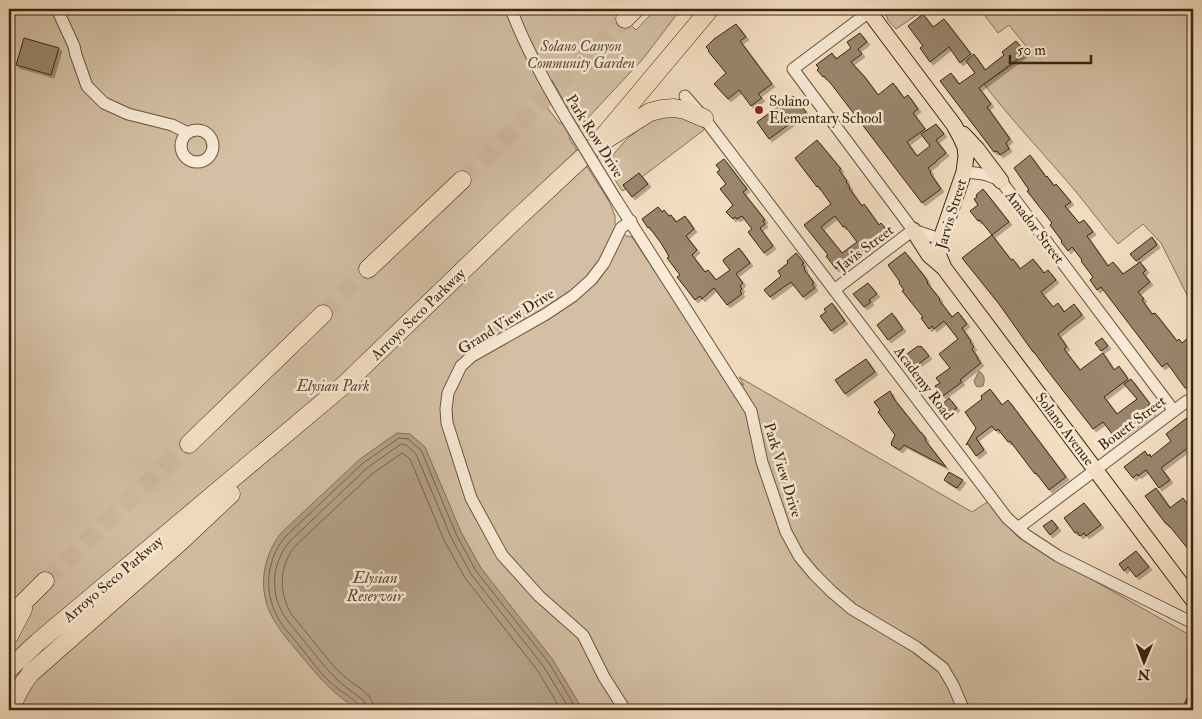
<svg xmlns="http://www.w3.org/2000/svg" width="1202" height="719" font-family="'IM FELL Double Pica',serif">
<defs>
<filter id="shadow"><feDropShadow dx="3" dy="3" stdDeviation="0" flood-color="#0004"/></filter>
</defs>
<rect width="100%" height="100%" fill="#f4dec2"/>
<filter id="stains"><feTurbulence type="fractalNoise" baseFrequency=".004" numOctaves="4"/><feColorMatrix values="0 0 0 0 .2 0 0 0 0 .09 0 0 0 0 .02 0 0 0 .5 -.17"/></filter>
<radialGradient id="worn" r=".72"><stop offset=".6" stop-color="#630" stop-opacity="0"/><stop offset="1" stop-color="#630" stop-opacity=".3"/></radialGradient>
<path fill="#d4bfa4" stroke="#86725a" fill-rule="evenodd" d="M9,9H617L616,10L636,30L656,9H681L642,60L569,138L610,203L615,216V223L626,236L632,237L722,373L744,385L739,377L972,512L989,501L1004,523L1019,538L1193,637V710H20L21,706L9,682V351L12,326L13,271L9,249ZM552,80L568,108L572,112L560,124L537,95Z
M884,9H925L896,29L888,20Z
M980,9H1193V307L1161,243L1143,224L1118,244C1104,228 1091,210 1077,193C1046,156 1013,122 984,84L1031,52L1009,25L998,33Z
M661,115C682,116 688,115 705,129L642,177L623,185L626,189L622,191L605,164L625,141L647,122Z"/>
<path fill="#b49f85" stroke="#836f56" d="M979,371C985,375 985,380 983,386L979,387L976,386L974,381Z
M397,433L410,434L425,447L461,532L481,568L553,660L583,710H358C349,703 339,697 331,689C319,678 309,665 298,652C291,643 283,635 277,625C257,596 260,561 281,533L360,459Z"/>
<g fill="none" stroke-linecap="round" stroke-linejoin="round">
<path stroke="#76624a" stroke-width="1" d="M360,710C359,700 343,694 336,687C323,677 313,663 303,650C296,641 287,632 281,623C263,595 265,562 285,537L363,463L399,438L408,439L421,450L456,534L476,571L549,663L577,710
M367,710L366,706L364,701C356,694 347,689 340,682C328,672 319,659 309,647C302,638 294,629 287,620C269,595 271,564 290,541L367,468L401,444L406,445L416,454L451,537L471,574L544,667L570,710
M374,710C374,693 356,687 345,677C333,667 324,654 314,642C307,633 299,624 292,615C278,593 279,566 295,546L372,474L402,453L410,459L444,540L465,578L538,671L561,710"/>
</g>
<path fill="#9a866d" stroke="#392610" fill-rule="evenodd" filter="url(#shadow)" d="M923,14L933,27L944,19L971,54L960,63L949,47L930,62L920,48L923,46L908,26Z
M736,24L746,37L740,41L772,84L758,94L762,98L751,106L739,90L728,99L714,84L726,73L708,51L709,50L706,47L714,39Z
M860,33L867,42L858,49L862,54L851,62L864,76L878,95L893,83L904,98L908,95L918,109L913,113L925,129L907,142L917,156L930,146L921,134L936,124L944,134L936,140L946,153L936,161V162L928,168L931,172L930,173L941,189L922,203L832,85L824,76L823,77L817,70L819,68L816,65L832,53L836,59L851,48L847,42Z
M24,38L59,48L51,75L16,65Z
M1016,41L1026,53L979,88L991,104L987,107L1010,139L1006,143L1009,149L1000,155L997,151L994,152L940,81L951,73L959,84L975,73L966,61L974,54L985,70L1004,55L1002,52Z
M793,96L806,112L769,139L757,122Z
M817,140L841,169L839,170L847,181L846,182L850,187L849,188L862,206L864,204L879,225L881,223L888,231L844,265L842,264L836,269L826,256L828,255L804,225L831,204L818,186L817,187L795,158ZM835,216L843,227L845,226L857,242L842,253L821,227Z
M1030,155L1046,177L1047,176L1054,186L1056,184L1071,202L1065,206L1079,223L1084,220L1093,232L1087,236L1108,266L1113,262L1123,274L1140,262L1146,270L1143,273L1150,282L1138,292L1144,299L1142,300L1152,314L1155,313L1177,341L1179,339L1182,343L1188,338L1193,344V387L1185,388L1167,363L1162,367L1101,287L1097,290L1090,280L1093,277L1081,261L1082,260L1072,247L1068,251L1061,242L1062,241L1050,225L1052,223L1027,191L1029,190L1014,168Z
M724,159L747,189L743,192L765,220L763,221L765,224L760,228L773,246L764,253L748,232L752,229L742,216L737,219L735,217L733,219L726,212L733,205L720,189L726,184L717,172L720,170L716,165Z
M639,173L648,184L632,197L623,185Z
M983,189L1009,222L992,235L980,220L978,221L970,211L978,205L974,199L977,197L976,195Z
M658,207L662,212L664,210L669,216L671,215L676,222L685,216L694,229L686,236L697,250L692,255L705,272L708,270L716,280L730,270L723,261L724,259L739,248L750,263L736,274L743,283L740,286L742,289L740,291L742,294L727,305L714,288L702,299L700,296L695,300L677,277L680,275L667,258L669,257L667,253L661,243L649,227L648,228L642,219Z
M992,235L1011,260L1013,259L1020,269L1033,259L1044,273L1048,270L1056,280L1041,292L1053,307L1058,303L1064,312L1074,304L1082,315L1058,334L1067,347L1064,349L1080,370L1103,353L1114,370L1119,366L1128,379L1104,397L1117,414L1137,399L1124,384L1131,379L1150,404L1148,405L1153,412L1116,439L1103,422L1093,429L1047,370L1034,352H1033L999,304L962,258Z
M1152,237L1157,245L1136,261L1130,254Z
M905,252L925,277L928,283H927L940,299L939,300L952,317L958,312L967,324L962,328L971,341L970,342L974,347L972,349L978,358H977L981,363L960,380L962,382L943,396L935,386L940,383L936,378L950,368L939,354L958,339L944,321L934,329L932,326L929,329L921,318L923,317L902,291L904,290L899,283L900,282L888,265Z
M796,253L804,263L802,264L805,268L804,269L814,283L812,284L815,288L803,297L791,282L770,297L764,290L781,276L778,271L788,263L787,261Z
M868,283L877,294L869,300L871,302L864,307L853,294Z
M832,303L845,321L831,331L820,316L826,312L824,309Z
M892,313L903,329L888,340L877,325Z
M1102,338L1108,346L1101,351L1095,343Z
M918,346L920,347L921,346L929,356L912,369L903,357Z
M866,359L875,372L845,394L835,380Z
M990,389L1002,405L1008,400L1066,477L1049,490L1036,473L1035,474L1010,441L1008,442L998,429L996,431L992,426L976,438L984,450L976,456L968,444L966,445L976,428L965,412L982,399L981,396Z
M890,391L894,399L921,433H922L926,439L925,440L946,467L904,445L900,450L891,445L892,444L891,443L895,435L878,412L880,410L874,402Z
M949,398L957,408L947,415L940,406Z
M1188,417L1193,425V444L1161,468L1170,480L1159,488L1146,470L1138,476L1137,474L1133,478L1124,467L1145,451L1148,456L1150,454L1151,457L1171,441L1166,434Z
M949,472L963,480L957,488L944,480Z
M1156,488L1170,508L1183,498L1193,512V555L1171,528L1167,524H1166L1145,496Z
M1084,503L1101,525L1086,536L1084,533L1080,536L1077,532L1075,533L1064,518Z
M1052,520L1058,528L1050,535L1043,526Z
M1136,551L1149,567L1136,577L1128,567L1124,571L1119,564Z
M1187,698L1193,700V710H1182Z"/>
<g fill="none" stroke-linecap="round" stroke-linejoin="round">
<path stroke="#cfb99e" stroke-width="18" stroke-dasharray="18 9" stroke-linecap="butt" d="M462,180L625,19
M323,314L368,269
M45,581L189,444"/>
<g stroke="#68543c" stroke-width="13">
<path id="minor" d="M57,9L74,46L76,55L87,86L104,103L128,114L172,125L188,133
M511,9C525,47 545,83 566,118
M869,12L793,69L913,230L940,239
M685,96L704,118L1007,518L1026,535L1058,556L1193,623
M181 146a16 16 0 1 1 32 0a16 16 0 1 1-32 0Z
M964,172C980,173 987,174 1001,181L1174,411
M615,198L751,411L762,462L786,532L799,556L814,574L832,592L852,609L916,647L943,668L953,685L962,706L963,710
M834,290L913,230
M1018,528L1187,401H1193
M625,710L604,677L583,635L539,596L502,555L471,498L447,423L446,409L448,393L461,366L472,356L546,314L573,296L591,280L604,263L621,228L631,221"/>
</g>
<g stroke="#392610" stroke-width="17">
<path id="major" d="M867,9L954,125L961,138L965,147L966,156L964,172L938,247L939,256L944,268L1193,600
M963,134L977,149L1001,181
M913,230L929,255L943,267"/>
</g>
<g stroke="#392610" stroke-width="19">
<path id="highway" d="M869,12L874,9
M625,19L635,9
M607,139L650,112L662,109L674,108L685,110L704,118
M368,269L462,180
M189,444L323,314
M9,617L45,581
M9,636L23,609
M9,669L38,642L345,384L510,225L596,145L710,9
M11,710C15,697 22,684 31,673L180,542L231,494"/>
</g>
<use href="#minor" stroke="#f8ead7" stroke-width="11"/>
<use href="#major" stroke="#f4dec2" stroke-width="15"/>
<use href="#highway" stroke="#f4dec2" stroke-width="18"/>
<g stroke="#68543c" stroke-width="13" stroke-linecap="butt">
<path id="minor-bridge" d="M566,118L615,198"/>
</g>
<use href="#minor-bridge" stroke="#f8ead7" stroke-width="11"/>
</g>
<circle fill="#8f2418" stroke="#f8ead7" stroke-width="2" cx="759" cy="110" r="5"/>
<g text-anchor="middle" stroke-width="5" stroke-linejoin="round" paint-order="stroke">
<g font-size="15" font-style="italic" fill="#604c35" stroke="#f8ead7">
<text x="581" y="51">Solano Canyon<tspan x="581" dy="17">Community Garden</tspan></text>
<text x="333" y="391">Elysian Park</text>
</g>
<g font-size="15" fill="#392610" stroke="#f8ead7" text-anchor="start">
<text x="769" y="106">Solano<tspan x="769" dy="17">Elementary School</tspan></text>
</g>
<g font-size="15" fill="#392610" stroke="#f8ead7">
<text transform="translate(595 136) rotate(58)" y="5">Park Row Drive</text>
<text transform="translate(951 214) rotate(-73)" y="5">Jarvis Street</text>
<text transform="translate(1035 227) rotate(53)" y="5">Amador Street</text>
<text transform="translate(865 248) rotate(-37)" y="5">Javis Street</text>
<text transform="translate(418 314) rotate(-44)" y="5">Arroyo Seco Parkway</text>
<text transform="translate(506 321) rotate(-32)" y="5">Grand View Drive</text>
<text transform="translate(924 383) rotate(53)" y="5">Academy Road</text>
<text transform="translate(1132 423) rotate(-37)" y="5">Bouett Street</text>
<text transform="translate(1065 429) rotate(53)" y="5">Solano Avenue</text>
<text transform="translate(783 470) rotate(73)" y="5">Park View Drive</text>
<text transform="translate(113 579) rotate(-40)" y="5">Arroyo Seco Parkway</text>
</g>
<g font-size="16" font-style="italic" fill="#5e4a33" stroke="#f8ead7">
<text x="375" y="583">Elysian<tspan x="375" dy="18">Reservoir</tspan></text>
</g>
</g>
<rect width="1202" height="719" fill="none" stroke="#f4dec2" stroke-width="30"/>
<rect x="10" y="10" width="1182" height="699" fill="none" stroke="#392610" stroke-width="2.5"/>
<rect x="15" y="15" width="1172" height="689" fill="none" stroke="#392610"/>
<g transform="translate(1144 662) rotate(181)" stroke="#f8ead7" stroke-width="4" paint-order="stroke">
<path d="M0-4L9 19L0 12L-9 19Z" fill="#392610"/>
<text y="-8" font-size="14" font-weight="bold" text-anchor="middle" fill="#392610">N</text>
</g>
<path d="M1010 55v8h81v-8" fill="none" stroke="#392610" stroke-width="2.5"/>
<text x="1017" y="55" font-size="15" fill="#392610" stroke="#f8ead7" stroke-width="4" paint-order="stroke">50 m</text>
<rect width="100%" height="100%" filter="url(#stains)"/>
<rect width="100%" height="100%" fill="url(#worn)"/>
</svg>
